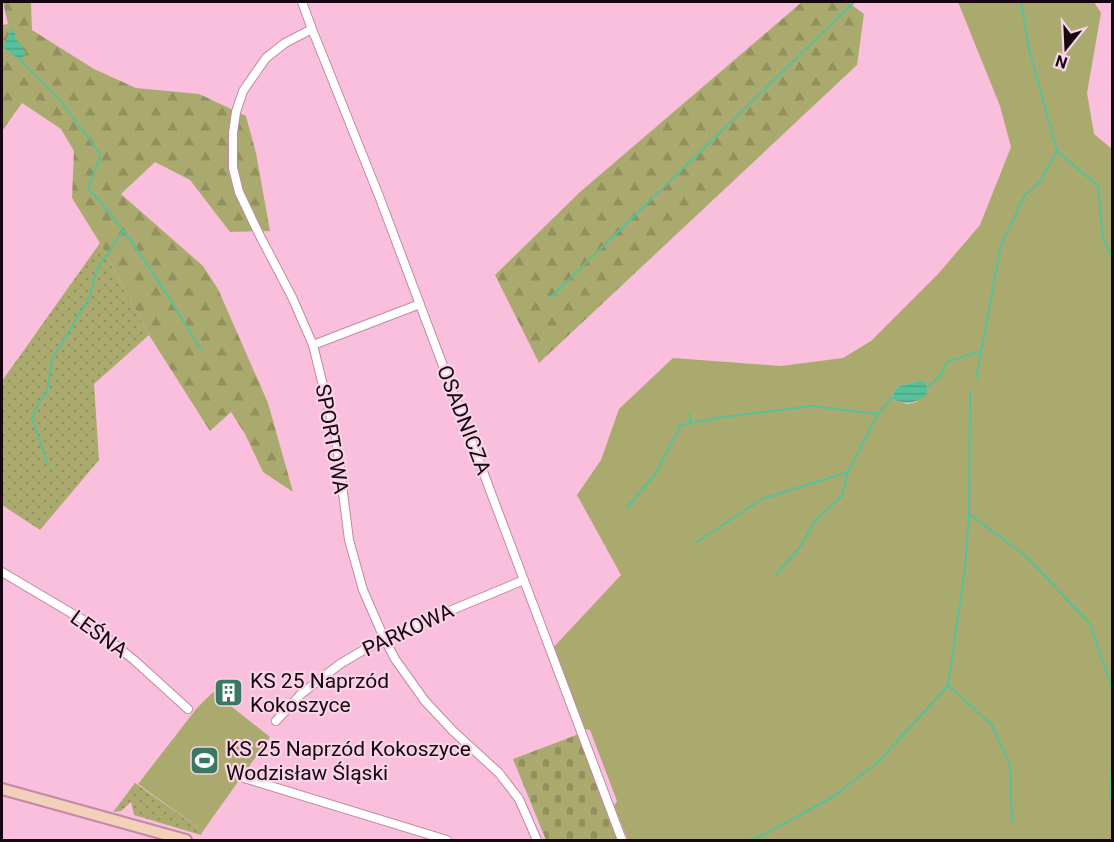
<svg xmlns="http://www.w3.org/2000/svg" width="1114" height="842" font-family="Roboto,sans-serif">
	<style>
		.grass { fill: url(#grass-dots) }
		.forest { fill: url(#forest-firs) }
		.cemetery { fill: url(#cemetery-stones) }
		.green { fill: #abaa6e; fill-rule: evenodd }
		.water { fill: url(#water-rules) }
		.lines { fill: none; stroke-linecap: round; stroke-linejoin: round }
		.stream { stroke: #57c19b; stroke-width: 2 }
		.minor-casing { stroke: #c189a5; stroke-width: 10 }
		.secondary-casing { stroke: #c189a5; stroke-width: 14 }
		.minor { stroke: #fff; stroke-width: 8 }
		.secondary { stroke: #f2d0ba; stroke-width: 10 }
		.labels { text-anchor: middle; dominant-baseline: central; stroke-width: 4.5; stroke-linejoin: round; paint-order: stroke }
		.street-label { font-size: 21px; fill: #17050f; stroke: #f8d4e6 }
		.poi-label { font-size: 21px; fill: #17050f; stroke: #f8d4e6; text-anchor: start }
	</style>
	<defs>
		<pattern id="grass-dots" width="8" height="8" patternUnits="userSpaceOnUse" patternTransform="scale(1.5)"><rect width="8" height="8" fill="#abaa6e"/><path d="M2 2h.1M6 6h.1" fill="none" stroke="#92915e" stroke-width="1.8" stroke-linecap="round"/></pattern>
		<pattern id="forest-firs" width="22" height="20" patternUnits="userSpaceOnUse" patternTransform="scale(1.5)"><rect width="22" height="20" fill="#abaa6e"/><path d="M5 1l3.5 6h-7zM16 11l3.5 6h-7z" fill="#92915e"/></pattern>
		<pattern id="cemetery-stones" width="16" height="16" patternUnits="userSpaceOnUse" patternTransform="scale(1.5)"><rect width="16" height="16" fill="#abaa6e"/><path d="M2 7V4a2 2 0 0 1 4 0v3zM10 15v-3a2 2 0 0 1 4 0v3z" fill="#92915e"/></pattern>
		<pattern id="water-rules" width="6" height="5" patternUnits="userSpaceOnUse" patternTransform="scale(1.5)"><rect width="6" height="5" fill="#57c19b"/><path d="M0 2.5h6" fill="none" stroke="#4ba484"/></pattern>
	</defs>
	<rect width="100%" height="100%" fill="#fabfdc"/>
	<path class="grass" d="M100,243L149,335L94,384L99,460L40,530L2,505V381Z
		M135,783L203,831L201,835L134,815L131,802L121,811L113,812Z"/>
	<path class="forest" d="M3,2H31L32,30L94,69L136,88L199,94L246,116L256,153L270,231L230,232L190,180L155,162L121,194L203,266L218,289L268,403L293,492L263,472L245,434L231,412L210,431L149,335L100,243L72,198L74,151L61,129L22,103L2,131V25L8,24Z
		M802,2H848L864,14L857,65L539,363L495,275L580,192Z"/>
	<path class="cemetery" d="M579,734L619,840H546L513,759Z"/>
	<path class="green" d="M958,2H1094L1101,13L1087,93L1094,134L1112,149V840H628L614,806L617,801L590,730L585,729L551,650L621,575L577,495L601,460L619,409L673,358L781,366L843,358L871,341L938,274L980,225L1011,147L1000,106ZM917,381V402L907,404L891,399L897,387Z
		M213,692L270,737L203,831L138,784L197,708Z"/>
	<path class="water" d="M11,29L15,33V38L23,47L22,50L26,52L21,61L3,47Z
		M917,381L925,382L927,388L926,395C913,405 906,404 891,399L897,387Z"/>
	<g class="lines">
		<path class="stream" d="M1021,2L1029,49L1057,151L1098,186L1103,239L1112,257
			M21,61L59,99L101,155L88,188C133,237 167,294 201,350
			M551,297L854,2
			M976,379L1001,245L1025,195L1040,182L1057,151
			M927,388L941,375L947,362L981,351
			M970,391L969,514L1026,556L1090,624L1112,688
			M689,414L691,423
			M48,465L32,418L39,402L47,392L52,359L89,298L97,269L123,231
			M627,508L656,473L681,425L723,417L813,406L878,414L891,399
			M969,514L965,569L948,685L992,725L1010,765L1012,822
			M694,544L762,499L848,472L878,414
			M776,575L800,547L815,521L842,496L848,472
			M1110,798L1112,760
			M749,840L761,836L833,797L878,762L948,686"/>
		<defs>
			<path id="minor" d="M302,2L312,29L379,196L622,840
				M312,29L285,43L266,58L243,91L236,112L233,133V168L239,192L260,236L292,297L313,345L336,438L349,540L363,590L384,638L395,659L425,701L453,731L499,773L519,799L537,840
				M313,345L420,304
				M2,572L88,623L134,660L188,709
				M276,721L301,694L340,664L384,638L524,580
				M244,778L447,840"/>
			<path id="secondary" d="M2,789L186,840"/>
		</defs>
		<use href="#minor" class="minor-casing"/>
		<use href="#secondary" class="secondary-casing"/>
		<use href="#minor" class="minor"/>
		<use href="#secondary" class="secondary"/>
	</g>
	<defs>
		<symbol id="building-square" viewBox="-11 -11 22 22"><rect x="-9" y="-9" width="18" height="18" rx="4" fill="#3c7761" stroke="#f8d4e6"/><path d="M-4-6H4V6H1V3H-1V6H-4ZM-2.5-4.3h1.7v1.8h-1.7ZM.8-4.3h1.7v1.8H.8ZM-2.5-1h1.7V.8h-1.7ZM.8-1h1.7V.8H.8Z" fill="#fff"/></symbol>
		<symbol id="stadium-square" viewBox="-11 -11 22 22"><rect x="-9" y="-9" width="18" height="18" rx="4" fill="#3c7761" stroke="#f8d4e6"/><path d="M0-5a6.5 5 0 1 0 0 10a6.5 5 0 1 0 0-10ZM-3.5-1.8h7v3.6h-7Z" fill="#fff"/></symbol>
	</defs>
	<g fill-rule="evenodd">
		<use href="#building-square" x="212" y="676" width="33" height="33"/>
		<use href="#stadium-square" x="188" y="744" width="33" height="33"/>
	</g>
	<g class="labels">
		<g class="street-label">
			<text transform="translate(464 420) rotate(69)">OSADNICZA</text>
			<text transform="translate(332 439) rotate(80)">SPORTOWA</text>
			<text transform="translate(408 630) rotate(-25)">PARKOWA</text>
			<text transform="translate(99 634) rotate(36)">LEŚNA</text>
		</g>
		<g class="poi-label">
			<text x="250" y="681">KS 25 Naprzód<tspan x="250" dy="24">Kokoszyce</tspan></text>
			<text x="226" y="749">KS 25 Naprzód Kokoszyce<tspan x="226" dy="24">Wodzisław Śląski</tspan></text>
		</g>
	</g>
	<rect width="1114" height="842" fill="none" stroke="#17050f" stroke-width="6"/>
	<g transform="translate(1066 48) rotate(198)" stroke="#f8d4e6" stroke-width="4.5" paint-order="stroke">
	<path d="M0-4.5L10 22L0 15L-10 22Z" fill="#17050f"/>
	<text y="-9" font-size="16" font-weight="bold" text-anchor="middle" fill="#17050f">N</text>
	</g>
</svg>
